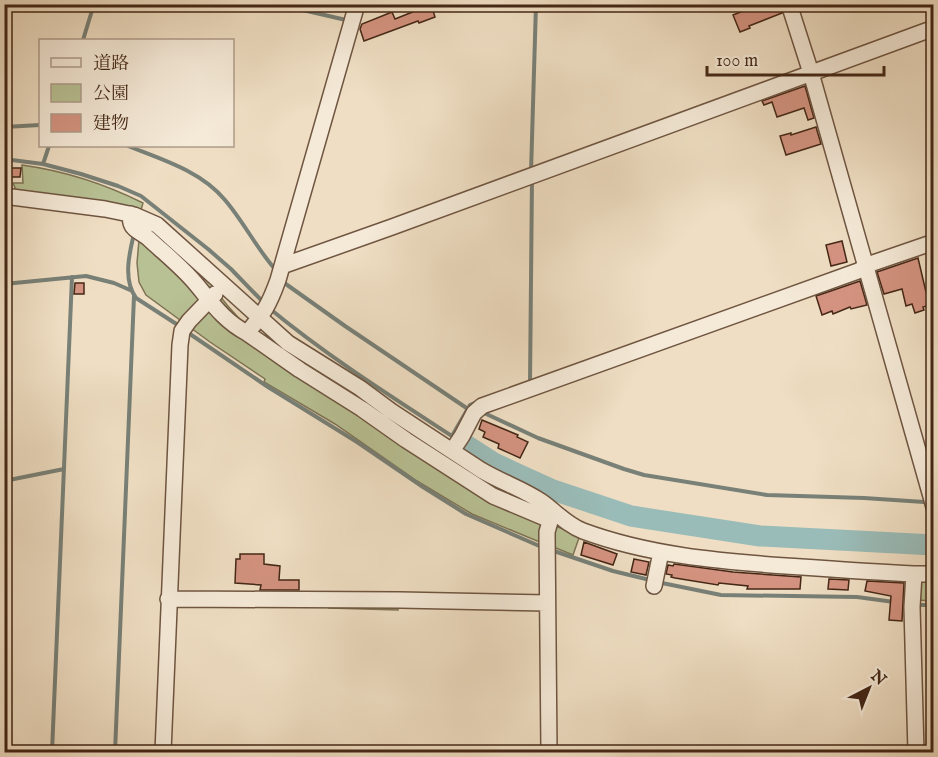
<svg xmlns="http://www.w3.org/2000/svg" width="938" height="757" font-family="'IM FELL English','Noto Serif JP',serif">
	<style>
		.green { fill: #b8c194; stroke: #7e7455; stroke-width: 1.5 }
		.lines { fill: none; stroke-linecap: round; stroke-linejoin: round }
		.stream { stroke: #788077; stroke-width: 4 }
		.river { stroke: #9abcb8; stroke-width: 21 }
		.building { fill: #d49380; stroke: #442716; stroke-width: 1.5 }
		.minor-casing { stroke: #6f5541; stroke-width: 18 }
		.minor { stroke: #f5ead8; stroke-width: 15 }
	</style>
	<rect width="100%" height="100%" fill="#efdec3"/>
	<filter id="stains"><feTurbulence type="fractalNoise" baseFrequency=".00333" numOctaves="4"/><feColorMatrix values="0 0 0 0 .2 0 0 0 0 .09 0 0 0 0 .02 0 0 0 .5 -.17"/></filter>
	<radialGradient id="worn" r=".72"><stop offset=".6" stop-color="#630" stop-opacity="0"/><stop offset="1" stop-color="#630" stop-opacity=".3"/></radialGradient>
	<path class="green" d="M22,165C65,171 105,184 143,203L141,210L93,200L16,190L13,183H23Z
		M158,234L210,283L227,305L244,324L266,340L316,368L432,444C452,462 475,477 499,489C513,497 528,501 542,510L546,523L542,543L472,514L417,481L335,424L264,382L265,379L210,342L146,295L139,282L137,263L139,240L146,245Z
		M555,526L580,535L573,555L551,546Z
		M933,580V601L917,600L920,581Z
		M329,602H398V610L329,608Z"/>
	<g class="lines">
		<path class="stream" d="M277,4L346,20
			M4,12L31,4
			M83,40L94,4
			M4,127L40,125
			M128,146C161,159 201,171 225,200C243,221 256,247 274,268
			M4,159L43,164L81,174L118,186L141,196L208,249L231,269L264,303
			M43,164L49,146
			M531,172L536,4
			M134,234C129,254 123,280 136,298L181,327
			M283,282L345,326L468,409
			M4,284L86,276L114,283L130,290
			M269,308C327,356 392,397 455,438
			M187,332L268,387L357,442L423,487L466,514L544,548
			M530,383L532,179
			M482,412L538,438L624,469L644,475L767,495L864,498L924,502
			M452,436L470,405L477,402
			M4,481L64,469
			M551,550L613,571L650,580
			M657,582L721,595L857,597L909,604
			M916,605H934
			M52,752L72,277
			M115,752L134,296"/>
		<path class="river" d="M463,443L494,463L522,476L553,490L631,516L760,536L934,545"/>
	</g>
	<path class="building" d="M412,4H431L435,17L419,23L418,21L364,41L360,29L362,24L392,12L395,19L415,11Z
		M761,4H780L782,13L749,26L750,28L740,32L733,15Z
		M805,86L814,118L808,120L804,108L777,117L772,102L764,105L762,101Z
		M816,127L821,144L786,155L780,136L791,133V135Z
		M7,168H21L20,177H7Z
		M842,241L847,262L831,266L826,245Z
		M918,258L926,292H928L931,305L923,307L924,310L915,313L912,304L906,306L902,289L884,294L877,272Z
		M860,281L867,305L851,309L850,307L833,314L832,311L822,315L816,296Z
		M75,283H84V294H74Z
		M482,420L518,435L517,437L528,442L520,458L498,448L499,444L483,437L485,432L479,429Z
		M584,542L617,554L613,565L581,555Z
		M240,554H264V564L280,566L279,580H299V590H260L261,585L235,583L236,559H240Z
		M634,559L649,562L646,575L631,572Z
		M674,564L733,572L801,577L800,589H747L748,586L719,583L718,585L675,578L671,577L672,575L666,574L668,565L673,566Z
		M829,579L849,580L848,590L828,589Z
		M867,581L904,583L902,621L889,620L891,596L865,591Z"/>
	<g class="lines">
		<defs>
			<path id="minor" d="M789,4L811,73L934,507
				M4,196L105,209L134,215L157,225L288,343L360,388L391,411L481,470C501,482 523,489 542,502C556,512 567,525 583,531C648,555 717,561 786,566C829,569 871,572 914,574H934
				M131,214C128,229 138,230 148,238C164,253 182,267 196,284C212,303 224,321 247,333C264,313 269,305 278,280L357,4
				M282,266L392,227L934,28
				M247,333L300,370L362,409L406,440L493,496L550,520
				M452,451L462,436L474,413L482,406L858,271L873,263L934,242
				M914,574L912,607L916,752
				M654,586L661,552
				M168,599L400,600L547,603
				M163,752L180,345L182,331L189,321L215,294
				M549,752L547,532L553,511"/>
		</defs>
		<use href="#minor" class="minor-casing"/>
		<use href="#minor" class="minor"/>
	</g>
	<rect width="938" height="757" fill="none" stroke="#efdec3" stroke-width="24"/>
	<rect x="6" y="6" width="926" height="745" fill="none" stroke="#442716" stroke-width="3"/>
	<rect x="12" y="12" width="914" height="733" fill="none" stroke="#442716" stroke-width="1.5"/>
	<rect x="39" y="39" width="195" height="108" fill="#f5ead8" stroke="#ae9c8a" stroke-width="1.5"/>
	<rect x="51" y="58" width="30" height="9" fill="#f5ead8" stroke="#ae9c8a" stroke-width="1.5"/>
	<text x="93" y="69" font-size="18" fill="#442716">道路</text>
	<rect x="51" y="84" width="30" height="18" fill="#b8c194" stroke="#ae9c8a" stroke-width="1.5"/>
	<text x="93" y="99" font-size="18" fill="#442716">公園</text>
	<rect x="51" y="114" width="30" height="18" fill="#d49380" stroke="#ae9c8a" stroke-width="1.5"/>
	<text x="93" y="129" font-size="18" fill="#442716">建物</text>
	<g transform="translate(869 688) rotate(42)" stroke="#f5ead8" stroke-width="4.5" paint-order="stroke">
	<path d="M0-4.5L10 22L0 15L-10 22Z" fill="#442716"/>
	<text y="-9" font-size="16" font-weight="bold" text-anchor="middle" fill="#442716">N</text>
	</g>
	<path d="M707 66v9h177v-9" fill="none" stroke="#442716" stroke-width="3"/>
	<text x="716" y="66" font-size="18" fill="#442716" stroke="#f5ead8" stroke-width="4.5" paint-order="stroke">100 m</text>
	<rect width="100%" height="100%" filter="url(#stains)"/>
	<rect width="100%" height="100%" fill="url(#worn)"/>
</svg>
